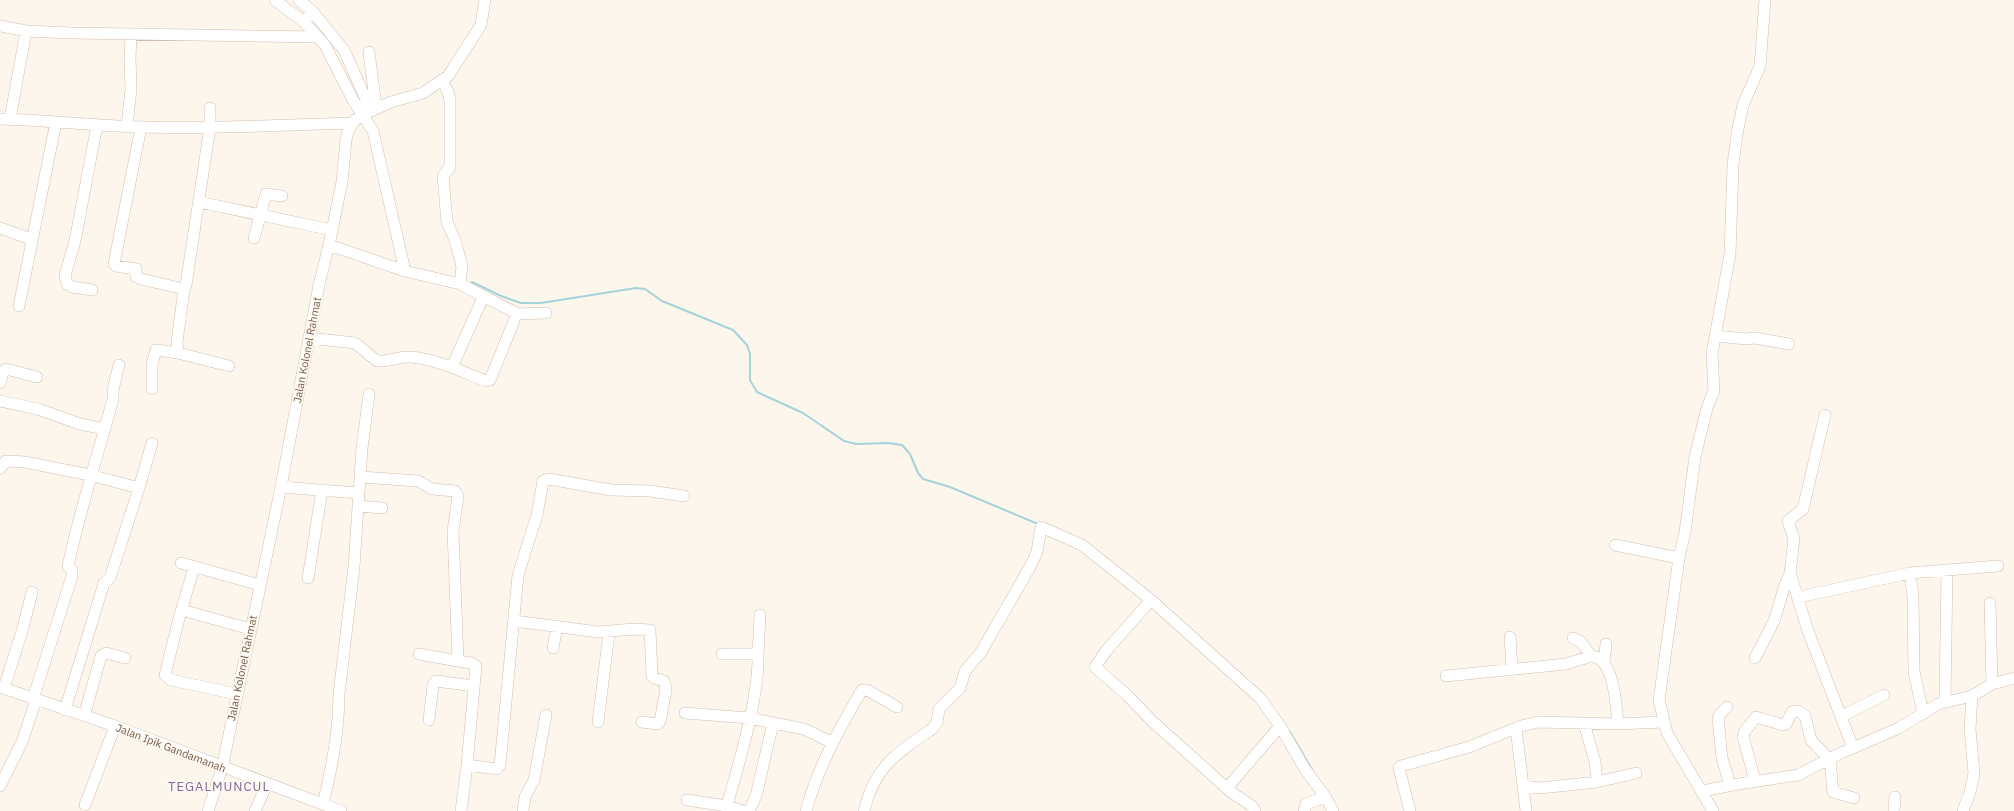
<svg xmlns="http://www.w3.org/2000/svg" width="2014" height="811" font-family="'IBM Plex Sans',sans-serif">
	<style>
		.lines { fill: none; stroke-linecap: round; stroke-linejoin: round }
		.stream { stroke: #a5d3da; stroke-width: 2 }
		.minor-casing { stroke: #d1beb0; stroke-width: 12 }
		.minor { stroke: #fff; stroke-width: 11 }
		.labels { text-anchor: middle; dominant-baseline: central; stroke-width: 3; stroke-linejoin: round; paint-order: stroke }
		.street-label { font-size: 11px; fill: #7a5c4d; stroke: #fffaf3 }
		.quarter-label { font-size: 13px; letter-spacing: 1px; fill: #846695; stroke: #fffaf3 }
	</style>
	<rect width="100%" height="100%" fill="#fdf6ec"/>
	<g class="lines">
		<path class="stream" d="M472,282L501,296L521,303H541L636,288L645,289L662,301L733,330L747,345L750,354V380L757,392L803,413L844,441L856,444L889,443L902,445L910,454L918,473L923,479L950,487L1038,524
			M1290,732L1314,773"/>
		<defs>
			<path id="minor" d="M275,0L304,22L325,45L353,100L373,131L405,271
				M299,0L313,12L308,17
				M313,12L344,50L371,111
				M0,26L26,31L72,33L318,37
				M369,52L376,108
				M442,80L448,92L450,100V167L443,176L447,222L455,240L462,266L460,284
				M0,119C48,120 95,126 143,127C213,129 282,125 352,123
				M10,119L26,31
				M127,126L131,89L130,58L131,34
				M141,127L114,264L116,266L136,269V277L141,279L184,289L186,285L210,127V108
				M199,202L332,230
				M0,228L31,239
				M254,238L266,194L282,196
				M329,245L405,271L460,284L518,314L546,313
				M184,289L177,342L178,353L229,366
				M92,290L72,287L67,284L65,275L75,241L97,125
				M19,306L56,122
				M1716,336L1746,339L1755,338L1789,344
				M309,338L355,343L377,361C388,362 399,356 411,357C437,359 462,372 486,381L490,380L514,321
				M452,367L481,302
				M0,383L3,372L6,369L37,377
				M152,389V364L156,350L178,353
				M0,401L38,409L80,424L105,429
				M1825,415L1803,509L1788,521L1794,539L1790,573L1808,631L1853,748
				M0,469L6,461L25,462L90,475L139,488L110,578L104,583L65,710
				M361,477L418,481L432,489L455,491L458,496L453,531L458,661L471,663L476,666L467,765L461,811
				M281,487L358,493
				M139,488L152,443
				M358,506L382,508
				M1615,545L1679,558
				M181,563L260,585
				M194,567L178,622L165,675L171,680L237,694
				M1910,573L1913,596L1914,671L1923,714
				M308,578L322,490
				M1799,597L1910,573L1998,566
				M1151,600L1106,651L1095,667L1127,695L1152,721L1231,792L1252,806L1255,811
				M1990,603L1992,684
				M182,610L250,629
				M514,621L599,632L634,629L650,630L652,676L654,678L664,681L666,690L660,721L657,724L642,722
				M1510,637L1512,669
				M1573,638L1581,642L1591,656
				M553,648L557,626
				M419,654L458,661
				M722,654H758C759,699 739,762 727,806L743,811
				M758,654L760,615
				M1755,658L1774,621L1785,585L1790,573
				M1604,662L1606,644
				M1446,676L1566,664L1592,656C1615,659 1616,707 1618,724
				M0,687L115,726L341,811
				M4,688L23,628L32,592
				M33,699L72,576V570L68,566C80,510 98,454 113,399V390L119,365
				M1945,701L1947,570
				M1727,707L1720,714L1718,718L1722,758L1730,785
				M685,713L749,718L804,729L831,742
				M84,716L101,656L106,653L125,658
				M1842,716L1884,695
				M429,720L433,685L436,681L474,686
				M598,722L609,633
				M1516,728L1526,811
				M467,765L497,769L500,765L518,575L537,515L543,481L549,479L611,490L650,491L684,496
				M1755,781L1743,736L1745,731L1756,717L1783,725L1786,724L1792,712L1799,711L1805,716L1811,740L1830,760L1833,792L1854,798
				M1597,782L1636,773
				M0,786L22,742L36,700
				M1523,786L1540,788L1597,782L1595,762L1584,723
				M1227,788L1280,726
				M1703,791L1732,785L1798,775L1841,753L1899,728L1938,704L1972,696L1992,684L2014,678
				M687,800L727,806
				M323,804C332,768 339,730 339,694L354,567L362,448L369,394
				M85,805L115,726
				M208,811L222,768L281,487L319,285L329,245L342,182L346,140L348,131L355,120L371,111L391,102L423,93L448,76L481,25L485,0
				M255,811L267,784
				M523,811L525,797L534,780L546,715
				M749,811L756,796L773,723
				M806,811C818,767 839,729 862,690H867L897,707
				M864,811C874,767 897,753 932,729L937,723L939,709L960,688L965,671L981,652L1030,567L1037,552L1041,527L1082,545L1151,600L1260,698L1280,726L1305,769L1326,798L1333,811
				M1304,811L1306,804L1324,797
				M1410,811L1399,768L1401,766L1469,747L1521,726L1538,722L1618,724L1663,722
				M1713,811L1667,733L1659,700L1679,558L1685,532L1695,457L1707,408L1714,391L1712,354L1730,254L1733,164L1737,134L1743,105L1760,66L1765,0
				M1894,811L1895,797
				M1963,811L1970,792L1974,774L1970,729L1972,696"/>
		</defs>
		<use href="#minor" class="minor-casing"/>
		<use href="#minor" class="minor"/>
	</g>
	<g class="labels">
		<g class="street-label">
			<text transform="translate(307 350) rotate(-79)">Jalan Kolonel Rahmat</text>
			<text transform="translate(242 668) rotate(-78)">Jalan Kolonel Rahmat</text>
			<text transform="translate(171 748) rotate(21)">Jalan Ipik Gandamanah</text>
		</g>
		<g class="quarter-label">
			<text x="219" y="786">TEGALMUNCUL</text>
		</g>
	</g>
</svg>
